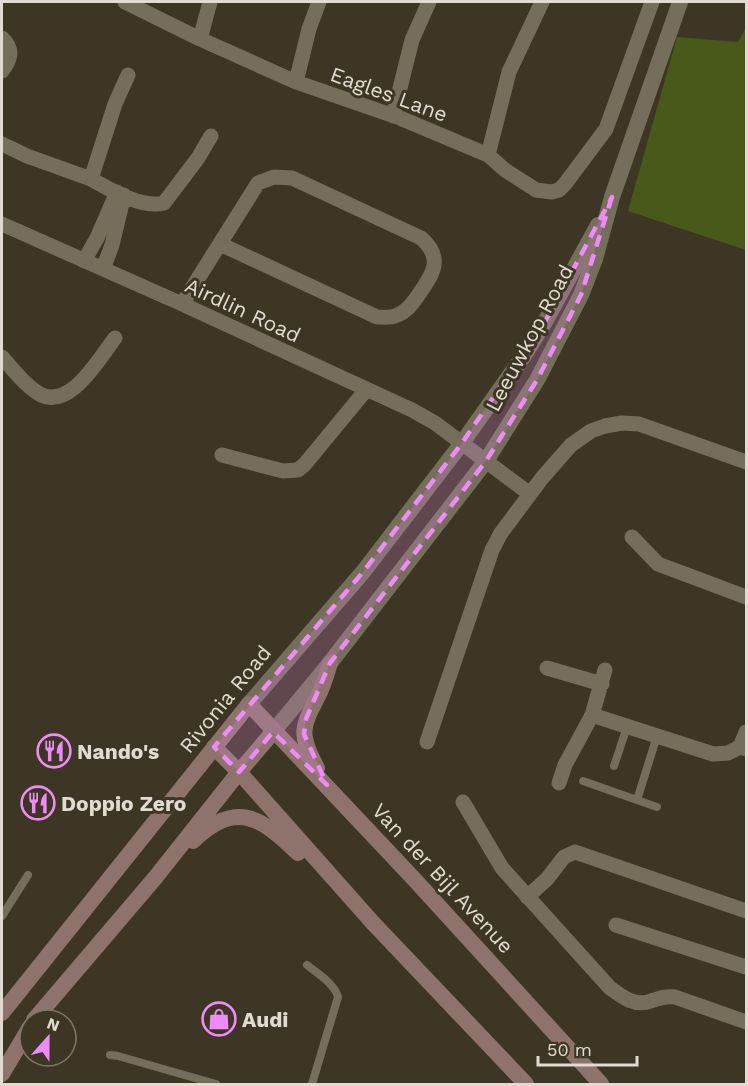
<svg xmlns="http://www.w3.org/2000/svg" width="748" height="1086" font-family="'Work Sans',sans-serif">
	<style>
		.green { fill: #485919 }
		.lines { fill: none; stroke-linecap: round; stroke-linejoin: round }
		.service { stroke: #756e5a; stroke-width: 8 }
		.minor { stroke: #756e5a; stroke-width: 15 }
		.tertiary { stroke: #756e5a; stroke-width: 16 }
		.secondary { stroke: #8e736c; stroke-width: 16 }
		.marked { fill: #ef8bf7; fill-opacity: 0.2; stroke: #ef8bf7; stroke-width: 4.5; stroke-dasharray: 12 8; stroke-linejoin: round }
		.labels { text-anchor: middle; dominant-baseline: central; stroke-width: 6; stroke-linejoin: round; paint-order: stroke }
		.street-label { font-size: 21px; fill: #e1dcd2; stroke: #3d3624 }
		.poi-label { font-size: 21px; font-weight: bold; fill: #e1dcd2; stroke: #3d3624; text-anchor: start }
	</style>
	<rect width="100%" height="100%" fill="#3d3624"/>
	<path class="green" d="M746,28V250L628,211L677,37L738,42Z"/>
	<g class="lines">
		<path class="service" d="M614,766L627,727
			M583,781L637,800L657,736
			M637,800L657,807
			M2,916L28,875
			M307,965C318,974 334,983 338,997L312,1084
			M110,1055L118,1056L216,1084"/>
		<path class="minor" d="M125,2L200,39L296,82L400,118L488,155L505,170L536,190L552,192L559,190L565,184L606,129L652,2
			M2,38C14,49 11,59 2,71
			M200,39L210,2
			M296,82L309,29L319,2
			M393,116L412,40L429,2
			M2,144L27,156L91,179L115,104L128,75
			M488,155L509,72L542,2
			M91,179C109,189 142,209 164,203L198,158L211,136
			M2,224L182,304L412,410L435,423L530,494
			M84,261L97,238L117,192
			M103,269L112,245L124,195
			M182,304L258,183L274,177L292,178L421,238C444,258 433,274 419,294C412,304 407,312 395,316C389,318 383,317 377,317L220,244
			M2,357C12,368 22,382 35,391C67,416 98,360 115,338
			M222,455L283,471L298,470L305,464L366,390
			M632,537L658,564L746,597
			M547,668L602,684
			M592,715L713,754L728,753L740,747L746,749
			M427,742L492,550L501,533L542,478L571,445L591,431L605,426L622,423L639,424L746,462
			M740,747L746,732
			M559,783L565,765L592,715L605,670
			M463,802L502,868L610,988C622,997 635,1007 651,1001C660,998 665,996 675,997L746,1022
			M527,897L547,879L564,857L575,852L746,911
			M616,925L746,967"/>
		<path class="tertiary" d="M249,704L363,572L462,443L525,354L546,320L598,225
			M273,732L330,663L486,461L537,380L581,295L595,259L612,197L680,2"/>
		<path class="secondary" d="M214,747L239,772L373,923L526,1084
			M317,768C298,733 302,727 319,694C324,684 327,673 330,663
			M193,841C236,799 262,818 298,853
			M2,1013L249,704L414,879L601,1084
			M34,1020L155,878L239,772L273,732
			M2,1074L30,1027"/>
	</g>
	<path class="marked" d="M612,197L581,295L537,380L486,461L330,663L306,719L304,734L327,785L273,732L239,772L214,747L363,572L462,443L546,320Z"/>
	<defs>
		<symbol id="restaurant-ring" viewBox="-11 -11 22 22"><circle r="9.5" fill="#3d3624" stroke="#ef8bf7" stroke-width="1.5"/><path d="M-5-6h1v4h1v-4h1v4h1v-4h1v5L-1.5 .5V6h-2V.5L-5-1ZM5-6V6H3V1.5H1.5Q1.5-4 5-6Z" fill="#ef8bf7"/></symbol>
		<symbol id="shop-ring" viewBox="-11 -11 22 22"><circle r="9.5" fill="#3d3624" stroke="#ef8bf7" stroke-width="1.5"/><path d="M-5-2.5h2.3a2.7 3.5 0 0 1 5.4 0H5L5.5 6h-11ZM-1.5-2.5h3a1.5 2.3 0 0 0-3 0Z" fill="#ef8bf7"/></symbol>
	</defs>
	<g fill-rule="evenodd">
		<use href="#restaurant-ring" x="35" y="732" width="38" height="38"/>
		<use href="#restaurant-ring" x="19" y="784" width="38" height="38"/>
		<use href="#shop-ring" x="200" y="1000" width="38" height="38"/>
	</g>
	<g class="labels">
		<g class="street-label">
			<text transform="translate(389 94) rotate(20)">Eagles Lane</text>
			<text transform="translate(243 310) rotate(25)">Airdlin Road</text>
			<text transform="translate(529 338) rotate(-62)">Leeuwkop Road</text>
			<text transform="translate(225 699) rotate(-51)">Rivonia Road</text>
			<text transform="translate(443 878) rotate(47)">Van der Bijl Avenue</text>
		</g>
		<g class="poi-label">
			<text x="77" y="751">Nando's</text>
			<text x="61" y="803">Doppio Zero</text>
			<text x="242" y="1019">Audi</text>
		</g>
	</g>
	<rect width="748" height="1086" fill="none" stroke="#e1dcd2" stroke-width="6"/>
	<g transform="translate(48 1038) rotate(21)"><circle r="28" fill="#3d3624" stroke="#7f786a" stroke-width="1.5"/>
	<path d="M0-4.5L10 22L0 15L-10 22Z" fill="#ef8bf7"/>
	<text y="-9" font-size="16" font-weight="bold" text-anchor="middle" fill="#e1dcd2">N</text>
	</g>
	<path d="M538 1056v9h99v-9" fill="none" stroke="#e1dcd2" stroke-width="3"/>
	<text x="547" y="1056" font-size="18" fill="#e1dcd2" stroke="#3d3624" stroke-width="4.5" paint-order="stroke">50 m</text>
</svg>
